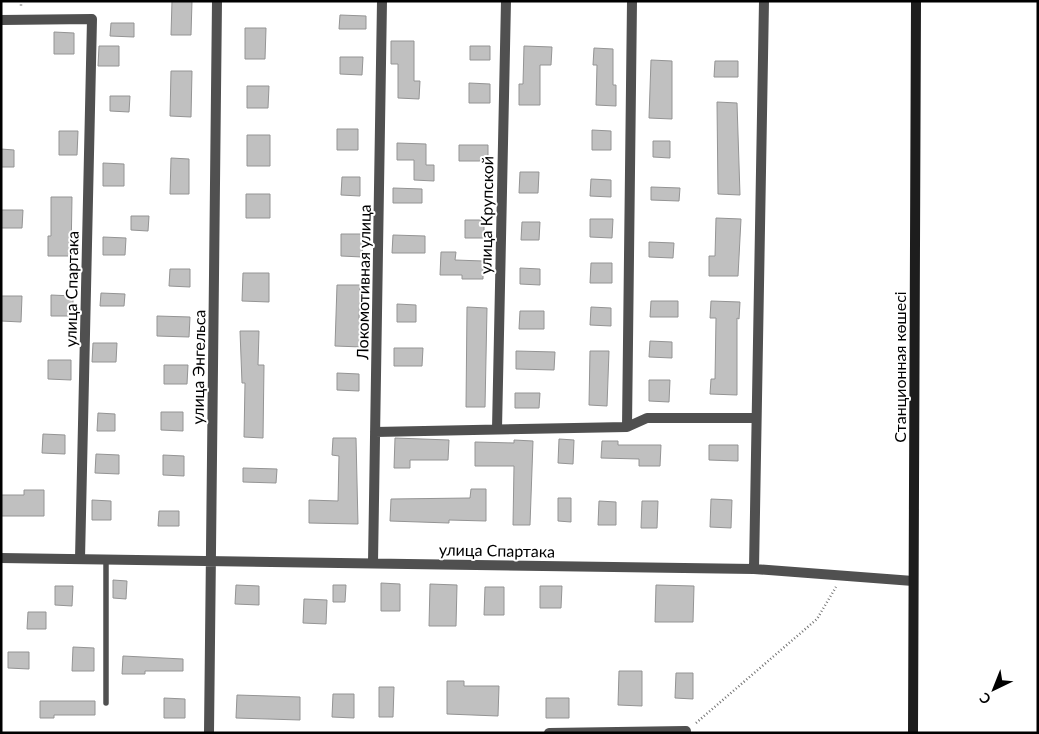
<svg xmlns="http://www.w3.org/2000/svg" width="1039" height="734" font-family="Lato,sans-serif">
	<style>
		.building { fill: #c0c0c0; stroke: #949494 }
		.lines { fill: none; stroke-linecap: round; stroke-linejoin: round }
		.path { stroke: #727272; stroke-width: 2.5; stroke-dasharray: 1 2.5; stroke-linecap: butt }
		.lane { stroke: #505050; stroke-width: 5.5 }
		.street { stroke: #505050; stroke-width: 10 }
		.secondary { stroke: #1d1d1d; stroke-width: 10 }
		.labels { text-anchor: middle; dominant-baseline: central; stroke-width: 4; stroke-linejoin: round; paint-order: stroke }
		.street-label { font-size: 16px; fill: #000; stroke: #fff }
	</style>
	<rect width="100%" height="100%" fill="#fff"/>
	<path class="building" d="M172,1H192L191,35H171Z
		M340,15L366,16V29H339Z
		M111,23H134V37L110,36Z
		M245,28H266L265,59H245Z
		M54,32L74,33V54H54Z
		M391,41H414V81H420L419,99L398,98V64H391Z
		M99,46H119V66H98Z
		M470,46H490V60H470Z
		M524,46L552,47L551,65H540V105H519V84H523Z
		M594,48L613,49V85H616V106L596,105L597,65H593Z
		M340,57H363L362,75L340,74Z
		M651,60L672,61V119L649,118Z
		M715,61H738V77H714Z
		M171,71H192L191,117L170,116Z
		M469,83L490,84V103H469Z
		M247,86H269L268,108H247Z
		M110,96H130L129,112L110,111Z
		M717,102L737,103L740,195L718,194Z
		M337,129H358V150H337Z
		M592,130L611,131V150H592Z
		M59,131H78L77,155H59Z
		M247,135H270V166H247Z
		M653,141H670V158L653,157Z
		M397,143L426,144V165H434V181L414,180V160H397Z
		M459,145H488V161H459Z
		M1,149L14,150V167H1Z
		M171,158L189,159V194H170Z
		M103,163L124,164V186H103Z
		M520,172H539L538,193H519Z
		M342,177H360V196L341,195Z
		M591,179L611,180V197L590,196Z
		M651,187L680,188L679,201L651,200Z
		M393,188L422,189V203H393Z
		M246,194H270V218H246Z
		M51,197H72L71,256H48V236H51Z
		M1,210H23L22,228H1Z
		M131,216H149L148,231L131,230Z
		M716,218L741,219L738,276H709V256H715Z
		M590,219H613L612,238L590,237Z
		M465,220H484V238H465Z
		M522,222H540L539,240H521Z
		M341,234H363L362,257L341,256Z
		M393,235L425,236V253H392Z
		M103,237L126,238L125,255H103Z
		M649,242L674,243L673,258L649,257Z
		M441,252H456L455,260L483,261V279H462V275H440Z
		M591,263H612V283H590Z
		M520,268L540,269V285L520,284Z
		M170,269H190V287L169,286Z
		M243,273H269V302L242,301Z
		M337,285H360L359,320H363L362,347L335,346Z
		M101,293L125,294L124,306H100Z
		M51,295L73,296V316H51Z
		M1,296H22L21,322L1,321Z
		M651,301H678V317H650Z
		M711,301L740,302L739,319L737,318V395L710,394L711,379H715L716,318H710Z
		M397,304L416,305V322H397Z
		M467,307L487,308L485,407H466Z
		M591,307L611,308V326L590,325Z
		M520,311H544V329H519Z
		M157,316L190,317L189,337L157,336Z
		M240,331H259L258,365H264L263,438L244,437L245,383H242Z
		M650,341L672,342V358L649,357Z
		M93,343H117L116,362H92Z
		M394,348H423L422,366H394Z
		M516,351L555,352L554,370L516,369Z
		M590,351H609L607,406L589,405Z
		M48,360H71V380L48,379Z
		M164,365H188L187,384H164Z
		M337,373L359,374V391L337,390Z
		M649,380H670L669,402L649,401Z
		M515,393H540L539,408H515Z
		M161,412H183V431L161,430Z
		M98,413L115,414V431H97Z
		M43,434L65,435V454L42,453Z
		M333,438H356L358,524L309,523V500L338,501L339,456L332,455Z
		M395,438L449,440L448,460H410V468H394Z
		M559,439L574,440L573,464L558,463Z
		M514,440L533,441L530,525H513L514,466H475V442L514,443Z
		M602,441H618V445H661L660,466H639V459L601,458Z
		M709,445H738V461L709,460Z
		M96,454L119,455V474L95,473Z
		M163,455L184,456V476L163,475Z
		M243,468L277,469L276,483L243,482Z
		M471,489H486V521L449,520V523L390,521L391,499L470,498Z
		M24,490H44V516H1V495H24Z
		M558,498H571V522L558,521Z
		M711,499L732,500L731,528L710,527Z
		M92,500L111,501V520H92Z
		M599,501L616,502V525H598Z
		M642,501H658L657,528H641Z
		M159,511H179V526H158Z
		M113,580L127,581L126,599L113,598Z
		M381,583L400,584V611H381Z
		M430,584L457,585L456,626H429Z
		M236,585L259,586V605L235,604Z
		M333,585H346L345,602H333Z
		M656,585L694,586L693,622H655Z
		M55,586H73L72,606L55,605Z
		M540,586H562L561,608H540Z
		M485,587H504V615H484Z
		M304,599L327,600L326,624L303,623Z
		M28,612H46V629H27Z
		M73,647L94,648V671H72Z
		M8,652H29V669L8,668Z
		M123,656L183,659V671H145V674H122Z
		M619,671H642V706L618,705Z
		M676,673H693V699L675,698Z
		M447,681H464V686H499L498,716L447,714Z
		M379,687H394L393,717H379Z
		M333,694H354V718L332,717Z
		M237,695L300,697V720L236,718Z
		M164,698L185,699V718H164Z
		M546,698H569V718H546Z
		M40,701H95V715H54V718H40Z"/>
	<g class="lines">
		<path class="path" d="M21,1V8
			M696,723L817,619L836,587"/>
		<path class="lane" d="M106,703V559"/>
		<path class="street" d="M1,20L92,19L80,559
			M627,427L632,1
			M497,429L506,1
			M375,432L627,427L647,418H756
			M1,558L754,569L913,581
			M373,563L382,1
			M754,569L764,1
			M209,733L217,1
			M549,733L686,731"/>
		<path class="secondary" d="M913,733L916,1"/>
	</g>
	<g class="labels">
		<g class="street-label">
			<text transform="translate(486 215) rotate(-89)">улица Крупской</text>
			<text transform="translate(363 282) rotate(-89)">Локомотивная улица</text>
			<text transform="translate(71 289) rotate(-89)">улица Спартака</text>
			<text transform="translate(198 367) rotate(-89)">улица Энгельса</text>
			<text transform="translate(899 367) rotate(-90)">Станционная көшесі</text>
			<text transform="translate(497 550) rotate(1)">улица Спартака</text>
		</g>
	</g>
	<rect width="1039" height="734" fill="none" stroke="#000000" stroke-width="5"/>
	<g transform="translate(994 689) rotate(223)" stroke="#ffffff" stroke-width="4" paint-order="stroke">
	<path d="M0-4L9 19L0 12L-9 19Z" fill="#000000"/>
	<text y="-8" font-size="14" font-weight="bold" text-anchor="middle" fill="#000000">С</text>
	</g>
</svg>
